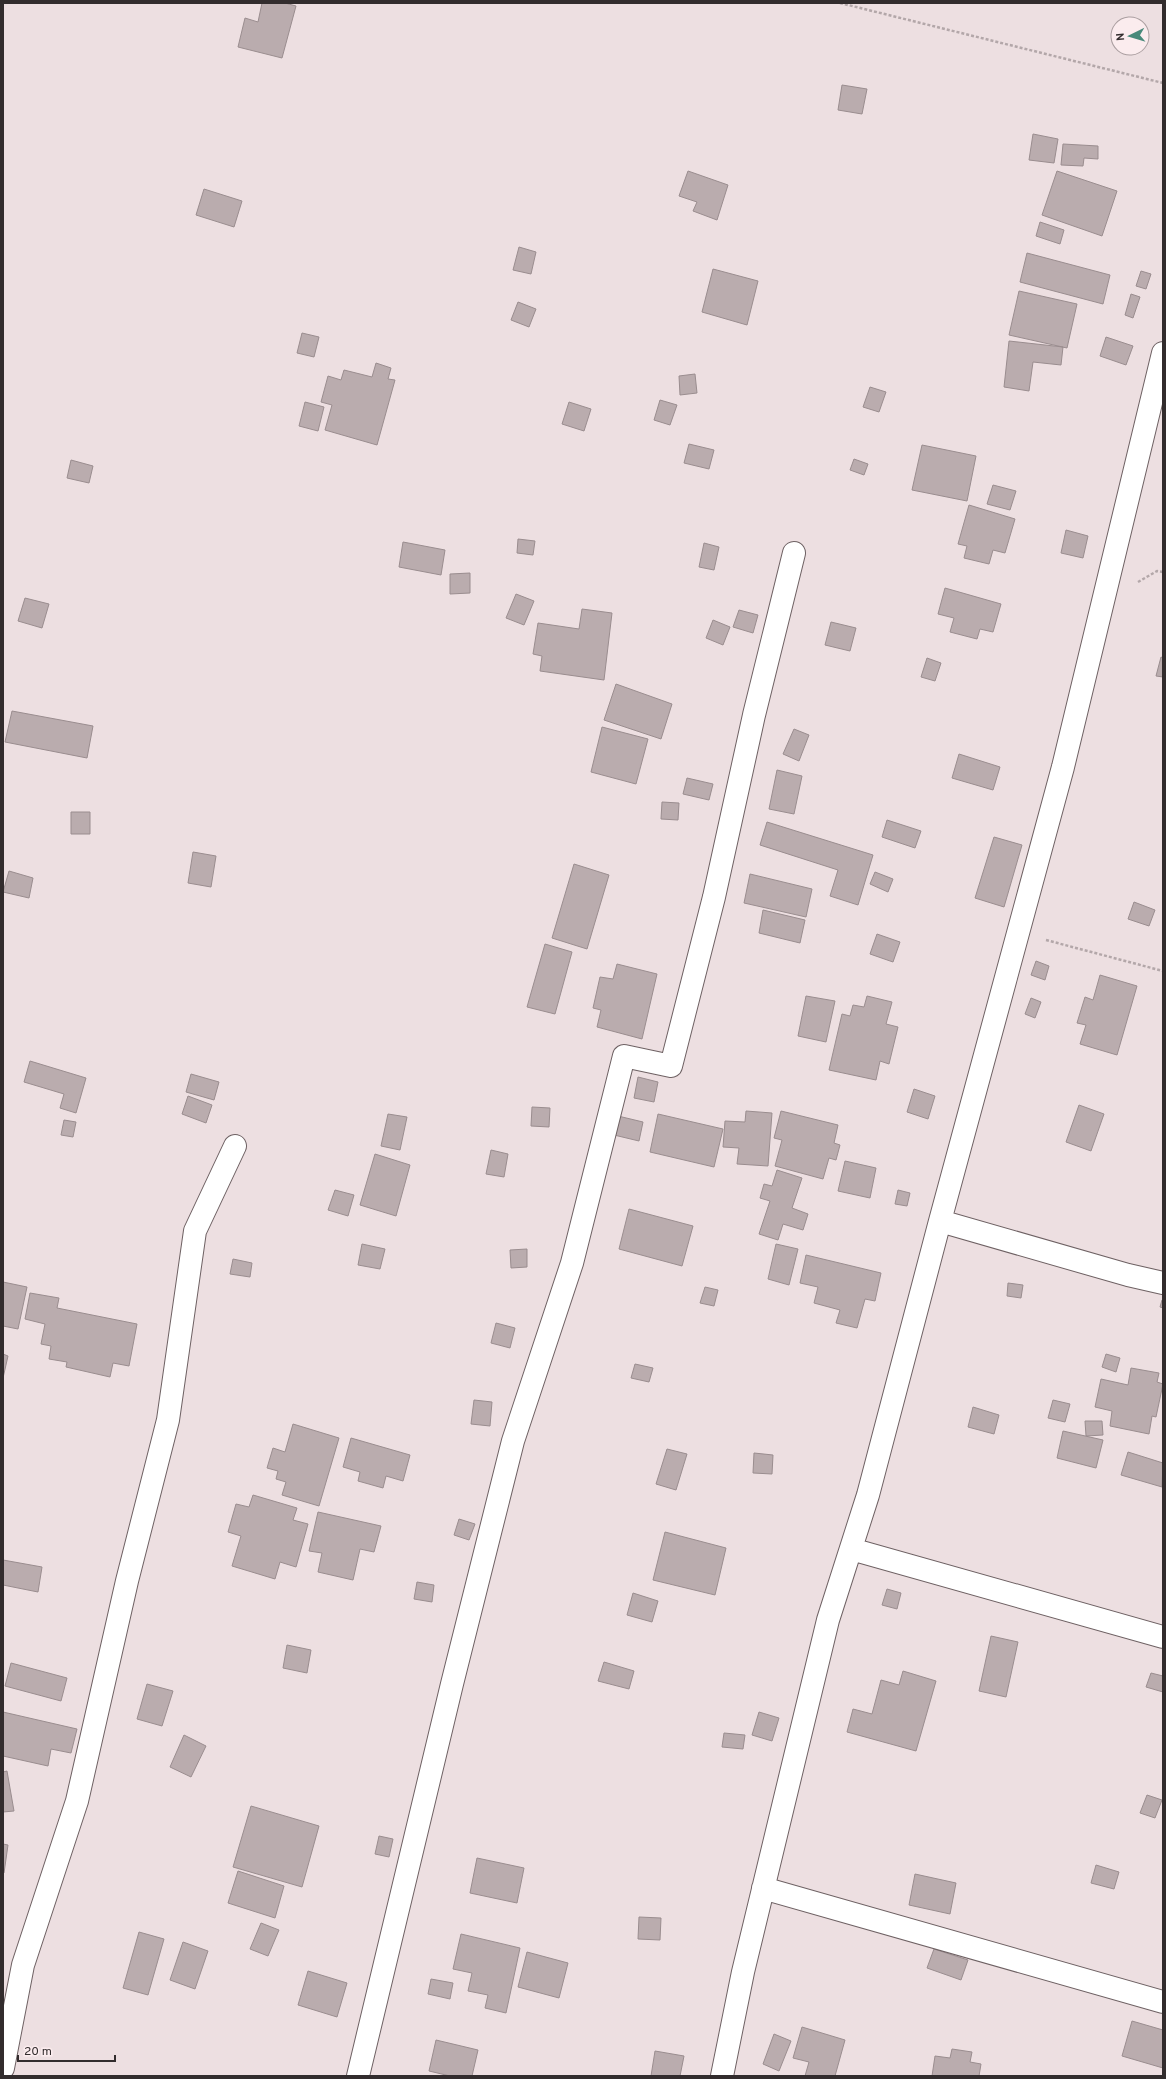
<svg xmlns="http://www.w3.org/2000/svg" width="1166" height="2079" font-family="Overpass,sans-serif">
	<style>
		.building { fill: #baacae; stroke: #9a8d8f }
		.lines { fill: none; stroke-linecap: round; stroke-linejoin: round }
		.minor-casing { stroke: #6e6163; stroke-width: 24 }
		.path { stroke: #b3a7a9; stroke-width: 2.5; stroke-dasharray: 3 2; stroke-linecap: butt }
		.minor { stroke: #fff; stroke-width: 22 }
	</style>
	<rect width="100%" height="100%" fill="#eddfe1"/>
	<path class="building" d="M262,3H285L296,6L282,58L238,47L245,18L258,22Z
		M842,85L867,89L862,114L838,110Z
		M1033,134L1058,139L1054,163L1029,160Z
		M1063,144L1098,146V159L1084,158L1083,166L1061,165Z
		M688,171L728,185L717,220L693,211L697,202L679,196Z
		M1057,171L1117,191L1102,236L1042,215Z
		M204,189L242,201L234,227L196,215Z
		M1040,222L1064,230L1060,244L1036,236Z
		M519,247L536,252L531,274L513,270Z
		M1027,253L1110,275L1103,304L1020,282Z
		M713,269L758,281L747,325L702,312Z
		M1141,271L1151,274L1146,289L1136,286Z
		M1019,291L1077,304L1067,348L1009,335Z
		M1131,294L1140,297L1133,318L1125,315Z
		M518,302L536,309L529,327L511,320Z
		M302,333L319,337L314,357L297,353Z
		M1106,337L1133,346L1126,365L1100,356Z
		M1009,341L1063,347L1061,365L1033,362L1029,391L1004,387Z
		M376,363L391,368L388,379L395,380L377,445L325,430L332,405L321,402L328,376L341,380L344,370L372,377Z
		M695,374L697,393L680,395L679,376Z
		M870,387L886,392L879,412L863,407Z
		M660,400L677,405L670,425L654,420Z
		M305,402L324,407L318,431L299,426Z
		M569,402L591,409L584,431L562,424Z
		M689,444L714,450L709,469L684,463Z
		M922,445L976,456L967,501L912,490Z
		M854,459L868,464L864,475L850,470Z
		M71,460L93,466L89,483L67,478Z
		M993,485L1016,491L1010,510L987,504Z
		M969,505L1015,519L1005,553L993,550L989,564L964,558L967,546L958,544Z
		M1066,530L1088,536L1083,558L1061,553Z
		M518,539L535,541L533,555L517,553Z
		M403,542L445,550L441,575L399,567Z
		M704,543L719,547L714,570L699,567Z
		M470,573V593L450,594V574Z
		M945,588L1001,604L993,632L980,629L977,639L950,632L954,618L938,614Z
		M516,594L534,601L524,625L506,618Z
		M25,598L49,604L42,628L18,621Z
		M582,609L612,613L604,680L540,671L542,656L533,654L538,623L579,629Z
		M739,610L758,615L753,633L733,627Z
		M713,620L730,627L723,645L706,638Z
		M831,622L856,628L850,651L825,645Z
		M1161,657L1163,658V677L1156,676Z
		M927,658L941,663L935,681L921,677Z
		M616,684L672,704L661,739L604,720Z
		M12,711L93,726L87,758L5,742Z
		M602,727L648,739L636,784L591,772Z
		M794,729L809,735L799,761L783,754Z
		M959,754L1000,767L993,790L952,778Z
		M777,770L802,776L794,814L769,809Z
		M687,778L713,784L709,800L683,794Z
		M662,802L679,803L678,820L661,819Z
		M71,812H90V834H71Z
		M887,820L921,831L915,848L882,837Z
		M767,822L873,855L858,905L830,896L838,870L760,845Z
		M994,837L1022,845L1004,907L975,898Z
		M193,852L216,856L211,887L188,883Z
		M574,864L609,875L587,949L552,938Z
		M9,871L33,878L29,898L3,892Z
		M875,872L893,879L888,892L870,884Z
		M750,874L812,889L806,917L744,903Z
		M1134,902L1155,910L1149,926L1128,919Z
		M763,910L805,920L800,943L759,933Z
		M877,934L900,942L893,962L870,954Z
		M545,944L572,952L555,1014L527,1007Z
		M1036,961L1049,966L1045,980L1031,975Z
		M617,964L657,974L642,1039L597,1027L601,1010L593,1008L600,977L613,979Z
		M1100,975L1137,986L1117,1055L1080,1044L1086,1025L1077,1023L1085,997L1093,1000Z
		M806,996L835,1001L826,1042L798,1036Z
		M867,996L892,1002L886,1024L898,1027L889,1064L880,1061L876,1080L829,1070L842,1014L850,1016L853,1005L864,1007Z
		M1031,998L1041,1002L1035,1018L1025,1014Z
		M30,1061L86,1078L76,1113L60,1108L64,1094L24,1082Z
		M191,1074L219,1082L214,1100L186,1092Z
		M638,1077L658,1082L654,1102L634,1098Z
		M914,1089L935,1096L928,1119L907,1112Z
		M188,1096L212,1105L206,1123L182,1114Z
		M1079,1105L1104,1114L1091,1151L1066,1142Z
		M532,1107L550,1108L549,1127L531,1126Z
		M746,1111L772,1113L768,1166L737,1164L739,1148L723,1147L725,1121L745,1122Z
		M781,1111L838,1125L834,1143L840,1145L836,1160L829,1158L823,1179L775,1166L782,1140L774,1138Z
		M388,1114L407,1117L400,1150L381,1146Z
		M658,1114L723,1129L714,1167L650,1152Z
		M618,1116L643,1122L639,1141L614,1135Z
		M64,1120L76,1122L73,1137L61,1135Z
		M491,1150L508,1154L504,1177L486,1174Z
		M375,1154L410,1165L396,1216L360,1205Z
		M845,1161L876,1168L870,1198L838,1191Z
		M777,1170L802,1178L792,1208L808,1214L803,1230L783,1224L778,1240L759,1234L770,1201L760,1198L764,1184L772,1186Z
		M335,1190L354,1195L348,1216L328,1210Z
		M898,1190L910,1193L907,1206L895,1204Z
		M629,1209L693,1226L682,1266L619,1249Z
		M362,1244L385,1249L380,1269L358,1265Z
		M776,1244L798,1249L789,1285L768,1279Z
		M527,1249V1267L511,1268L510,1250Z
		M806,1255L881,1273L875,1301L865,1299L857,1328L836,1323L840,1310L814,1303L818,1287L800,1283Z
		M233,1259L252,1263L250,1277L230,1274Z
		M3,1282L27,1287L18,1329L3,1326Z
		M1008,1283L1023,1285L1021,1298L1007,1296Z
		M705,1287L718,1290L714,1306L700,1303Z
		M30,1293L59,1298L57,1308L137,1324L129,1366L113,1363L110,1377L66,1367L67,1362L49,1359L51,1346L41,1344L45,1324L25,1319Z
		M1162,1300L1163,1301V1308L1160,1307Z
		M496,1323L515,1328L510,1348L491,1343Z
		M3,1354L8,1356L3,1378Z
		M1106,1354L1120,1358L1116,1372L1102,1367Z
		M635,1364L653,1368L649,1382L631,1378Z
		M1131,1368L1159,1373L1157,1382L1163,1384L1156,1417L1152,1416L1149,1434L1110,1426L1112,1411L1095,1407L1101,1379L1128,1385Z
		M474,1400L492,1402L490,1426L471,1424Z
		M1053,1400L1070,1404L1065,1422L1048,1418Z
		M973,1407L999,1415L994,1434L968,1427Z
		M1085,1421H1102L1103,1435L1086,1436Z
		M293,1424L339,1438L319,1506L282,1495L286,1482L276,1479L278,1471L267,1468L273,1448L285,1452Z
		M1063,1431L1103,1440L1096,1468L1057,1458Z
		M351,1438L410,1455L403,1481L386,1476L383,1488L358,1481L360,1472L343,1467Z
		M667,1449L687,1454L676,1490L656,1484Z
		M1128,1452L1163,1463L1162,1487L1121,1475Z
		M754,1453L773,1455L772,1474L753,1473Z
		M253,1495L297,1508L293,1520L308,1524L296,1567L280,1562L275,1579L232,1566L241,1536L228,1532L236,1504L249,1507Z
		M318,1512L381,1526L374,1552L360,1549L353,1580L318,1572L322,1553L309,1551Z
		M459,1519L475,1524L469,1540L454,1535Z
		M665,1532L726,1548L715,1595L653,1580Z
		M3,1560L42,1567L38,1592L3,1585Z
		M417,1582L434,1585L432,1602L414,1599Z
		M887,1589L901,1593L897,1609L882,1605Z
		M633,1593L658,1601L652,1622L627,1615Z
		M991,1636L1018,1642L1006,1697L979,1691Z
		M287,1645L311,1650L307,1673L283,1668Z
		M604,1662L634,1671L629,1689L598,1681Z
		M11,1663L67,1678L61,1701L5,1686Z
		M903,1671L936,1681L916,1751L847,1732L853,1709L872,1714L881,1680L899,1685Z
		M1151,1673L1163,1676V1692L1146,1687Z
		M147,1684L173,1691L162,1726L137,1719Z
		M3,1712L77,1729L71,1753L51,1749L48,1766L3,1756Z
		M759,1712L779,1718L772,1741L752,1735Z
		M724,1733L745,1735L743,1749L722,1747Z
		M184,1735L206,1746L191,1777L170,1767Z
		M7,1771L14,1811L3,1812V1772Z
		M1147,1795L1162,1800L1155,1818L1140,1813Z
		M251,1806L319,1826L302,1887L233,1867Z
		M379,1836L393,1839L389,1857L375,1854Z
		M3,1844L8,1845L4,1873H3Z
		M477,1858L524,1868L517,1903L470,1893Z
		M1096,1865L1119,1872L1114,1889L1091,1883Z
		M238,1871L284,1886L275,1918L228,1903Z
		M915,1874L956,1883L950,1914L909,1905Z
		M639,1917L661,1918L660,1940L638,1939Z
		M261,1923L279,1930L268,1956L250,1949Z
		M139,1932L164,1939L148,1995L123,1988Z
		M461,1934L520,1948L506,2013L485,2008L488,1995L468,1991L472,1973L453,1969Z
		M183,1942L208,1951L195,1989L170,1980Z
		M934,1949L968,1960L961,1980L927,1968Z
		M527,1952L568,1963L559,1998L518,1987Z
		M308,1971L347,1983L337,2017L298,2005Z
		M431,1979L453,1983L450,1999L428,1994Z
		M1132,2021L1163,2030V2068L1122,2056Z
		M802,2027L845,2040L835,2076H805L809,2062L793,2058Z
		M774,2034L791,2041L779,2071L763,2064Z
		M436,2040L478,2050L472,2076H450L429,2071Z
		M952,2049L972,2052L970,2062L981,2064L979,2076H932L935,2056L950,2058Z
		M655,2051L684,2056L680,2076H651Z"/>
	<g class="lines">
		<defs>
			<path id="minor" d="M940,1221L1128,1275L1163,1283
				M851,1549L1163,1637
				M763,1888L1163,2002
				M3,2068L23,1965L77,1801L127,1581L168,1420L195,1231L235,1146
				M358,2076L452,1684L513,1441L572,1263L624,1056L671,1066L714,897L754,715L794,553
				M722,2076L743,1972L828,1620L868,1495L940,1221L1063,767L1163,353"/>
		</defs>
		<use href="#minor" class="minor-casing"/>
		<path class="path" d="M840,3L1163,83
			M1138,582L1157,571L1163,572
			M1046,940L1163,971"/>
		<use href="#minor" class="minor"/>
	</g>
	<rect width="1166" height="2079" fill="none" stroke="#322c2d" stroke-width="8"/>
	<g transform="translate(1130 36) rotate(265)"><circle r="19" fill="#fbecee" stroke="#ab9fa1"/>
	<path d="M0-3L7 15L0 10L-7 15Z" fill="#47897a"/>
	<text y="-6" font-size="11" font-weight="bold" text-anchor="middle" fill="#322c2d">N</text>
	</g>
	<path d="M18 2055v6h97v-6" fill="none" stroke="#322c2d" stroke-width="2"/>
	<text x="24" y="2055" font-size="12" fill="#322c2d" stroke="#fbecee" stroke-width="3" paint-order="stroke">20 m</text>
</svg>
